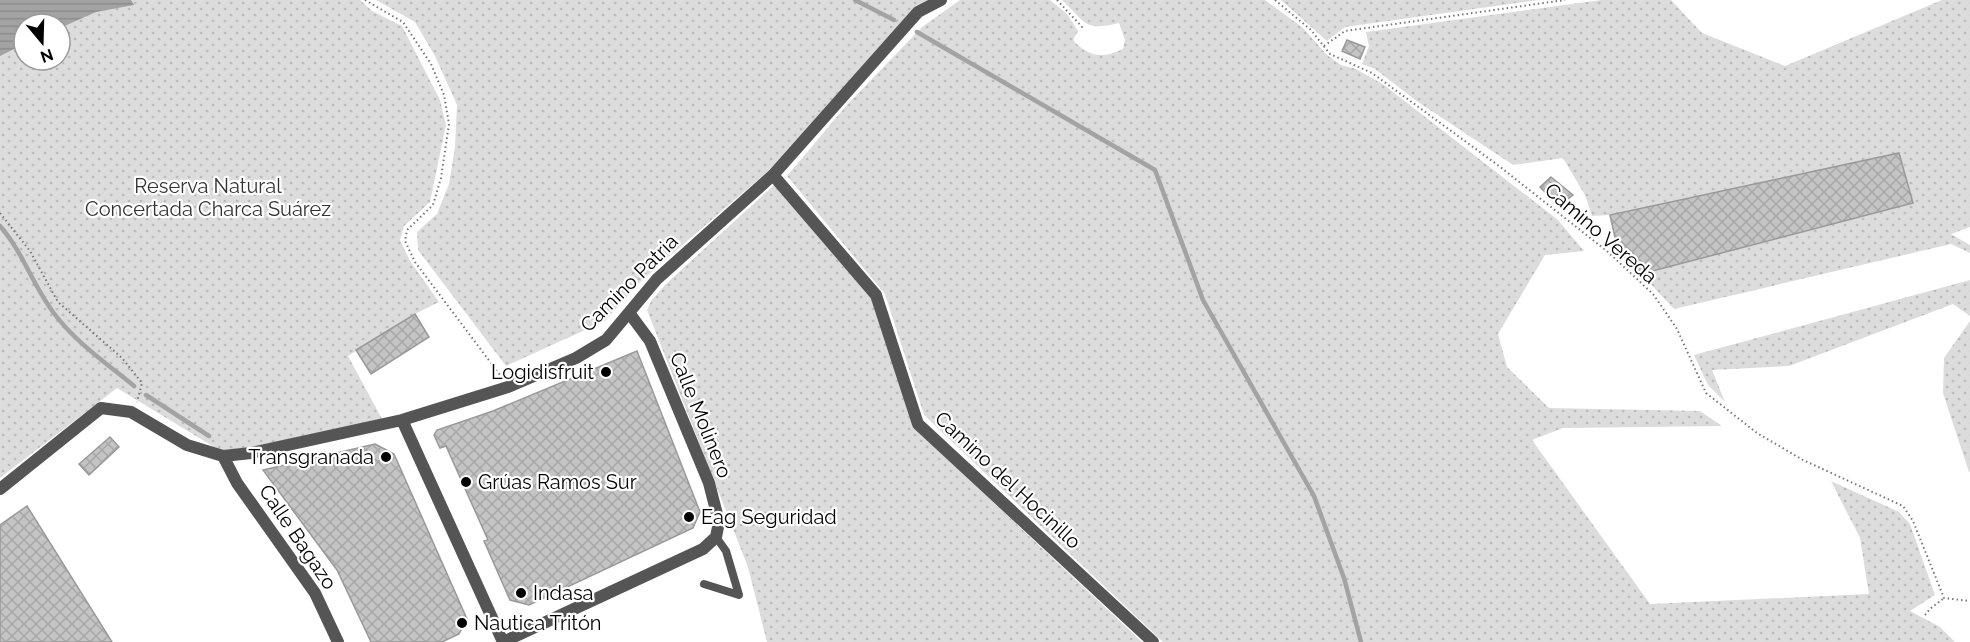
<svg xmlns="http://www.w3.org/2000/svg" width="1970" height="642" font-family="Raleway,sans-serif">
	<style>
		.grass { fill: url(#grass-dots); fill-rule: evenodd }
		.water { fill: url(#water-rules) }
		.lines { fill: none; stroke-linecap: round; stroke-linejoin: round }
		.stream { stroke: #a3a3a3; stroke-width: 4.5 }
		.building { fill: url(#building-cross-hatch); stroke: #999; stroke-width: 1.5 }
		.path { stroke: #777; stroke-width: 2; stroke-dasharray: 1.5 3; stroke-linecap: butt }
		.lane { stroke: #555; stroke-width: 8 }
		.street { stroke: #555; stroke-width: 12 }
		.poi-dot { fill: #000; stroke: #fff; stroke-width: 2 }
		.labels { text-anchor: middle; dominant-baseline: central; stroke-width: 4.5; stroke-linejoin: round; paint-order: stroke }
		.park-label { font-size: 20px; fill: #333; stroke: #fff }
		.street-label { font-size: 20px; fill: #000; stroke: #fff }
		.poi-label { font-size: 20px; fill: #000; stroke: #fff; text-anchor: start }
	</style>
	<defs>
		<pattern id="grass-dots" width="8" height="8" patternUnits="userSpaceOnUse" patternTransform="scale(1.5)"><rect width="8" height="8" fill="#dcdcdc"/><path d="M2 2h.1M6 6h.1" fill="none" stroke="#bbb" stroke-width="1.8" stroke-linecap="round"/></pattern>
		<pattern id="water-rules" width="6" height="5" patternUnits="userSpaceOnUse" patternTransform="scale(1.5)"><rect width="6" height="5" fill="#a3a3a3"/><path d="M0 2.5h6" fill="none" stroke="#8b8b8b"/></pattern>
		<pattern id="building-cross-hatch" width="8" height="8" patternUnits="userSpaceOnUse" patternTransform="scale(1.5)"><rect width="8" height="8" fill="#c4c4c4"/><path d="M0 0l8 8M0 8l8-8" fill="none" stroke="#a7a7a7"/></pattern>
	</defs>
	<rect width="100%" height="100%" fill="#fff"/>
	<path class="grass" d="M0,0H360L372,11L402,26L440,100L446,125L430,202L404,226L400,240L410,261L439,302L415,314L348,356L382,419L247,448L219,450L117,388L0,478ZM24,24H60V60H24Z
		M376,0H928L915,8L768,171L642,280L605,321L506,366L418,250L417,232L437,214L449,184L455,147L457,105L435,56L415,22Z
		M960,0H1050L1067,14L1078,31L1073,40C1088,57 1103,59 1123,49L1125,40L1119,23C1083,32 1086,22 1062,0H1265L1303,28L1327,55L1341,65L1356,69L1384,85L1558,220L1584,251L1545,255L1498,334L1507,367L1549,408L1700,411L1722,426L1563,428L1532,440L1650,604L1869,594L1860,538L1831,481L1899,512L1910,524L1935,595L1910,611L1940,627L1955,642H1163L924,415L885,294L787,176L846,106L922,27Z
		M1281,0H1539L1345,27L1327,41Z
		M1601,0H1671L1702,33L1785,66L1942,0H1970V227L1951,234L1970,245V253L1951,244L1674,309L1641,274L1913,203L1899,153L1610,215L1592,216L1585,195L1563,158L1513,165L1418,102L1375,69L1362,64L1369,46L1366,32Z
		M774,185L872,298L913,427L1142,642H767L748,567L647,310L651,301L666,284Z
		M1970,280V316L1953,304L1789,366L1712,370L1725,402L1708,385L1694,355Z
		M1970,321V472H1969L1943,393L1944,358Z"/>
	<path class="water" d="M0,0H131L134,5L96,12L60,28V24H24V44L0,56Z"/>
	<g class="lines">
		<path class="stream" d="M855,0L894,20
			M917,32L1155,170L1203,300L1314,496L1344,578L1361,642
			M0,226C23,252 32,284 53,312C74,341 106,363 134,386
			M146,395L209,436"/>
	</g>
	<path class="building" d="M1347,40L1365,47L1360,59L1342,51Z
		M1899,153L1913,203L1641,274L1618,251L1610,215Z
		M1551,177L1573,195L1559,206L1540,187Z
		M415,314L429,337L371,374L356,350Z
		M637,351L700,512L693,528L529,605L510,600L484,541L488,540L446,446L440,448L434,435L437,430L493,411Z
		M110,437L119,447L89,475L79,464Z
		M375,444L394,454L467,619L459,634L442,642H371L337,570L263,470Z
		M27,506L112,642H0V525Z"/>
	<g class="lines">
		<path class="path" d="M365,0L403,22L431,64L444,95L449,124L441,178L433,205L407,230L405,241L415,262L500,375
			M1057,0L1083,28
			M1275,0L1311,30L1330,54L1372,73L1499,166L1608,252L1653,294L1677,329L1706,393L1757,433L1803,460L1903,506L1913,521L1944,598L1970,601
			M1324,46L1345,31L1565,0
			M0,213L30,251L58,302L122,358L142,383L137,402
			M1925,615L1930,609L1944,598"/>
		<path class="lane" d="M704,584L739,595L726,551L716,537"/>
		<path class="street" d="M773,175L876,295L918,424L1153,642
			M402,420L503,642
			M223,456L237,483L315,593L338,642
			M0,489L101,408L131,412L187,445L223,456L251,453L402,420L508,387L576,358L606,340L657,279L773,175L918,12L941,0
			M503,642L703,549L716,537L719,522L709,483L650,341L630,314"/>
	</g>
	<g class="poi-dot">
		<circle cx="606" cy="372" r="6"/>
		<circle cx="386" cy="457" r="6"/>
		<circle cx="466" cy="482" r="6"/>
		<circle cx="689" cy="517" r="6"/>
		<circle cx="521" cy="593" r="6"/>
		<circle cx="462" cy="623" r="6"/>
	</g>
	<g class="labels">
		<g class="park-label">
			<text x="208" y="186">Reserva Natural<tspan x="208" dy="23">Concertada Charca Suárez</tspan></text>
		</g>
		<g class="street-label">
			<text transform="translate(1601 233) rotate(41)">Camino Vereda</text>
			<text transform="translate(629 283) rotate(-45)">Camino Patria</text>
			<text transform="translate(701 415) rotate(68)">Calle Molinero</text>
			<text transform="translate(1008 480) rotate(43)">Camino del Hocinillo</text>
			<text transform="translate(298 537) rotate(56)">Calle Bagazo</text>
		</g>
		<g class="poi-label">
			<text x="594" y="372" text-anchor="end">Logidisfruit</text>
			<text x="374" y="457" text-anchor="end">Transgranada</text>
			<text x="478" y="482">Grúas Ramos Sur</text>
			<text x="701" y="517">Eag Seguridad</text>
			<text x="533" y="593">Indasa</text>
			<text x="474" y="623">Nautica Tritón</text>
		</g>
	</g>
	<g transform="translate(42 42) rotate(161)"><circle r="28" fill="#ffffff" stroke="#999999" stroke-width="1.5"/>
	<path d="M0-4.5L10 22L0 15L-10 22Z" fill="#000000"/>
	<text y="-9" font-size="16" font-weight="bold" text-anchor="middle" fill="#000000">N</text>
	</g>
</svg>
